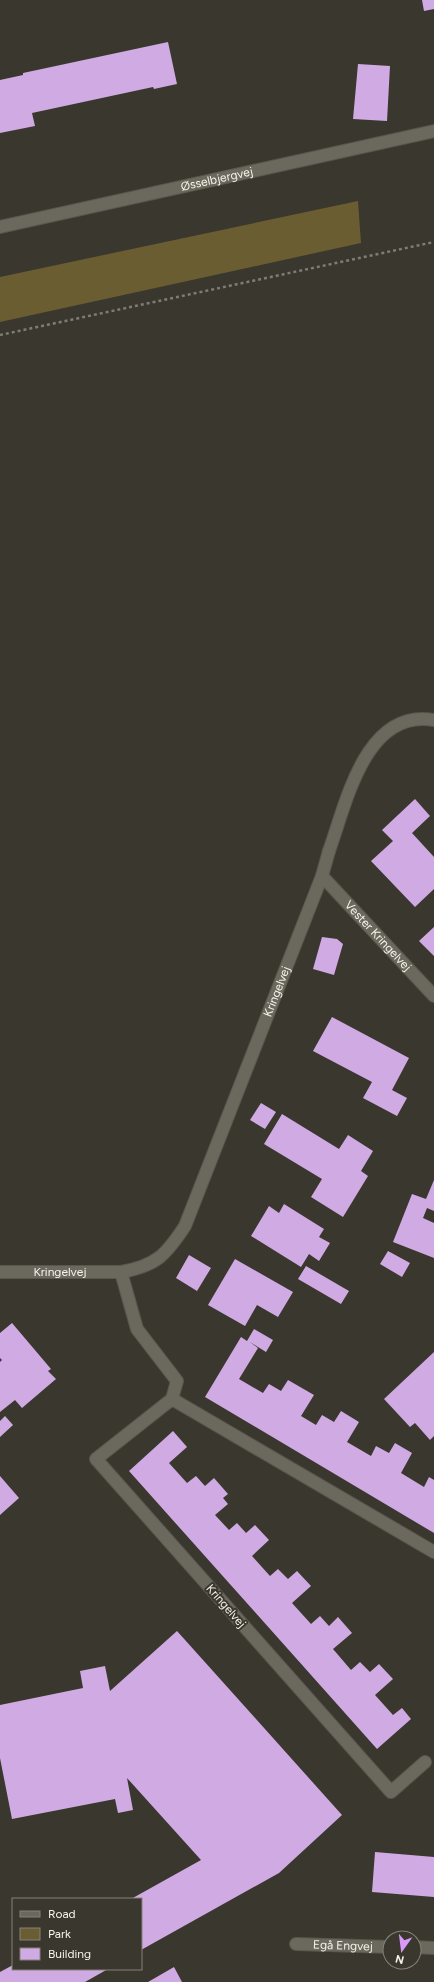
<svg xmlns="http://www.w3.org/2000/svg" width="434" height="1982" font-family="Figtree,sans-serif">
	<style>
		.green { fill: #6a5d31 }
		.building { fill: #d0abe3 }
		.lines { fill: none; stroke-linecap: round; stroke-linejoin: round }
		.lane-casing { stroke: #58564e; stroke-width: 14 }
		.street-casing { stroke: #58564e; stroke-width: 14 }
		.path { stroke: #7f7c74; stroke-width: 2.5; stroke-dasharray: 3 3; stroke-linecap: butt }
		.lane { stroke: #6b685d; stroke-width: 12 }
		.street { stroke: #6b685d; stroke-width: 12 }
		.labels { text-anchor: middle; dominant-baseline: central; stroke-width: 4; stroke-linejoin: round; paint-order: stroke }
		.street-label { font-size: 12px; fill: #f5f3ed; stroke: #3a372e }
	</style>
	<rect width="100%" height="100%" fill="#3a372e"/>
	<path class="green" d="M358,201L361,243L0,322V277Z"/>
	<path class="building" d="M422,0H434V9L424,11Z
		M168,42L177,84L154,89L153,87L32,113L35,126L0,133V80L23,75V73Z
		M358,64L390,66L387,121L353,119Z
		M415,799L430,816L412,833L434,857V889L415,907L371,861L393,841L382,830Z
		M434,927V956L419,941Z
		M322,937L337,939L343,944L334,975L313,969Z
		M332,1017L409,1058L392,1090L407,1098L397,1116L363,1098L372,1082L313,1051Z
		M261,1103L276,1112L265,1129L250,1120Z
		M282,1114L339,1149L348,1135L373,1151L361,1171L368,1176L343,1217L311,1197L322,1179L264,1144Z
		M434,1180V1211L427,1208L423,1218L434,1223V1258L393,1242L412,1194L426,1199Z
		M284,1204L324,1229L319,1237L330,1243L319,1261L309,1254L301,1267L251,1236L269,1206L279,1213Z
		M388,1251L410,1263L402,1277L380,1264Z
		M189,1255L211,1268L197,1291L176,1278Z
		M235,1259L293,1292L278,1317L257,1305L245,1326L208,1305Z
		M306,1266L349,1291L341,1304L298,1279Z
		M12,1323L51,1369L48,1371L56,1379L22,1408L15,1400L0,1412V1362L2,1360L0,1358V1333Z
		M254,1329L273,1340L266,1352L250,1342L258,1348L239,1379L263,1393L269,1384L281,1391L288,1380L314,1395L301,1416L316,1425L322,1415L334,1422L341,1411L359,1422L347,1442L371,1456L376,1446L389,1453L395,1443L412,1453L401,1473L424,1487L429,1477L434,1480V1533L205,1397L241,1337L247,1341Z
		M434,1352V1436L430,1440L415,1423L410,1427L384,1399Z
		M5,1416L13,1425L0,1437V1421Z
		M173,1431L187,1447L169,1463L187,1483L196,1476L205,1486L214,1478L228,1494L223,1498L228,1504L215,1515L229,1530L237,1523L246,1533L255,1525L269,1540L252,1556L270,1576L278,1569L288,1579L297,1571L311,1586L292,1603L311,1624L320,1616L329,1626L338,1617L352,1633L333,1649L351,1670L360,1662L370,1672L379,1664L393,1679L375,1695L393,1715L402,1708L411,1719L377,1749L129,1471Z
		M0,1476L19,1498L0,1515Z
		M177,1631L342,1815L279,1873L141,1950V1899H131L201,1860L127,1778L133,1810L118,1813L115,1799L12,1819L0,1758V1705L83,1688L80,1671L105,1666L110,1691Z
		M375,1852L434,1857V1897L372,1892Z
		M13,1965V1969H108L85,1982H0V1972Z
		M174,1967L182,1982H148Z"/>
	<g class="lines">
		<defs>
			<path id="lane" d="M329,851C346,804 365,708 434,720"/>
			<g id="street">
				<path id="s1" d="M0,227L434,131"/>
				<path id="s2" d="M322,876L434,996"/>
				<path id="s3" d="M0,1272H121C156,1266 166,1255 185,1226L322,876L329,851"/>
				<path d="M121,1272L137,1329L177,1381L172,1399"/>
				<path d="M425,1762L391,1792L96,1459L172,1399L434,1552"/>
				<path id="s4" d="M296,1944L390,1947"/>
				<path d="M414,1947L434,1948"/>
			</g>
		</defs>
		<use href="#lane" class="lane-casing"/>
		<use href="#street" class="street-casing"/>
		<path class="path" d="M0,335L434,242"/>
		<use href="#lane" class="lane"/>
		<use href="#street" class="street"/>
	</g>
	<g class="labels">
		<g class="street-label">
			<text stroke="none"><textPath href="#s1" startOffset="222">Øsselbjergvej</textPath></text>
			<text stroke="none"><textPath href="#s2" startOffset="82">Vester Kringelvej</textPath></text>
			<text stroke="none"><textPath href="#s3" startOffset="455">Kringelvej</textPath></text>
			<text stroke="none"><textPath href="#s3" startOffset="60">Kringelvej</textPath></text>
			<text transform="translate(226 1606) rotate(49)">Kringelvej</text>
			<text stroke="none"><textPath href="#s4" startOffset="47">Egå Engvej</textPath></text>
		</g>
	</g>
	<rect x="12" y="1898" width="130" height="72" fill="#3a372e" stroke="#85827a"/>
	<rect x="20" y="1911" width="20" height="6" fill="#6b685d" stroke="#85827a"/>
	<text x="48" y="1918" font-size="12" fill="#f5f3ed">Road</text>
	<rect x="20" y="1928" width="20" height="12" fill="#6a5d31" stroke="#85827a"/>
	<text x="48" y="1938" font-size="12" fill="#f5f3ed">Park</text>
	<rect x="20" y="1948" width="20" height="12" fill="#d0abe3" stroke="#85827a"/>
	<text x="48" y="1958" font-size="12" fill="#f5f3ed">Building</text>
	<g transform="translate(402 1950) rotate(194)"><circle r="19" fill="#3a372e" stroke="#85827a"/>
	<path d="M0-3L7 15L0 10L-7 15Z" fill="#d99af7"/>
	<text y="-6" font-size="11" font-weight="bold" text-anchor="middle" fill="#f5f3ed">N</text>
	</g>
</svg>
